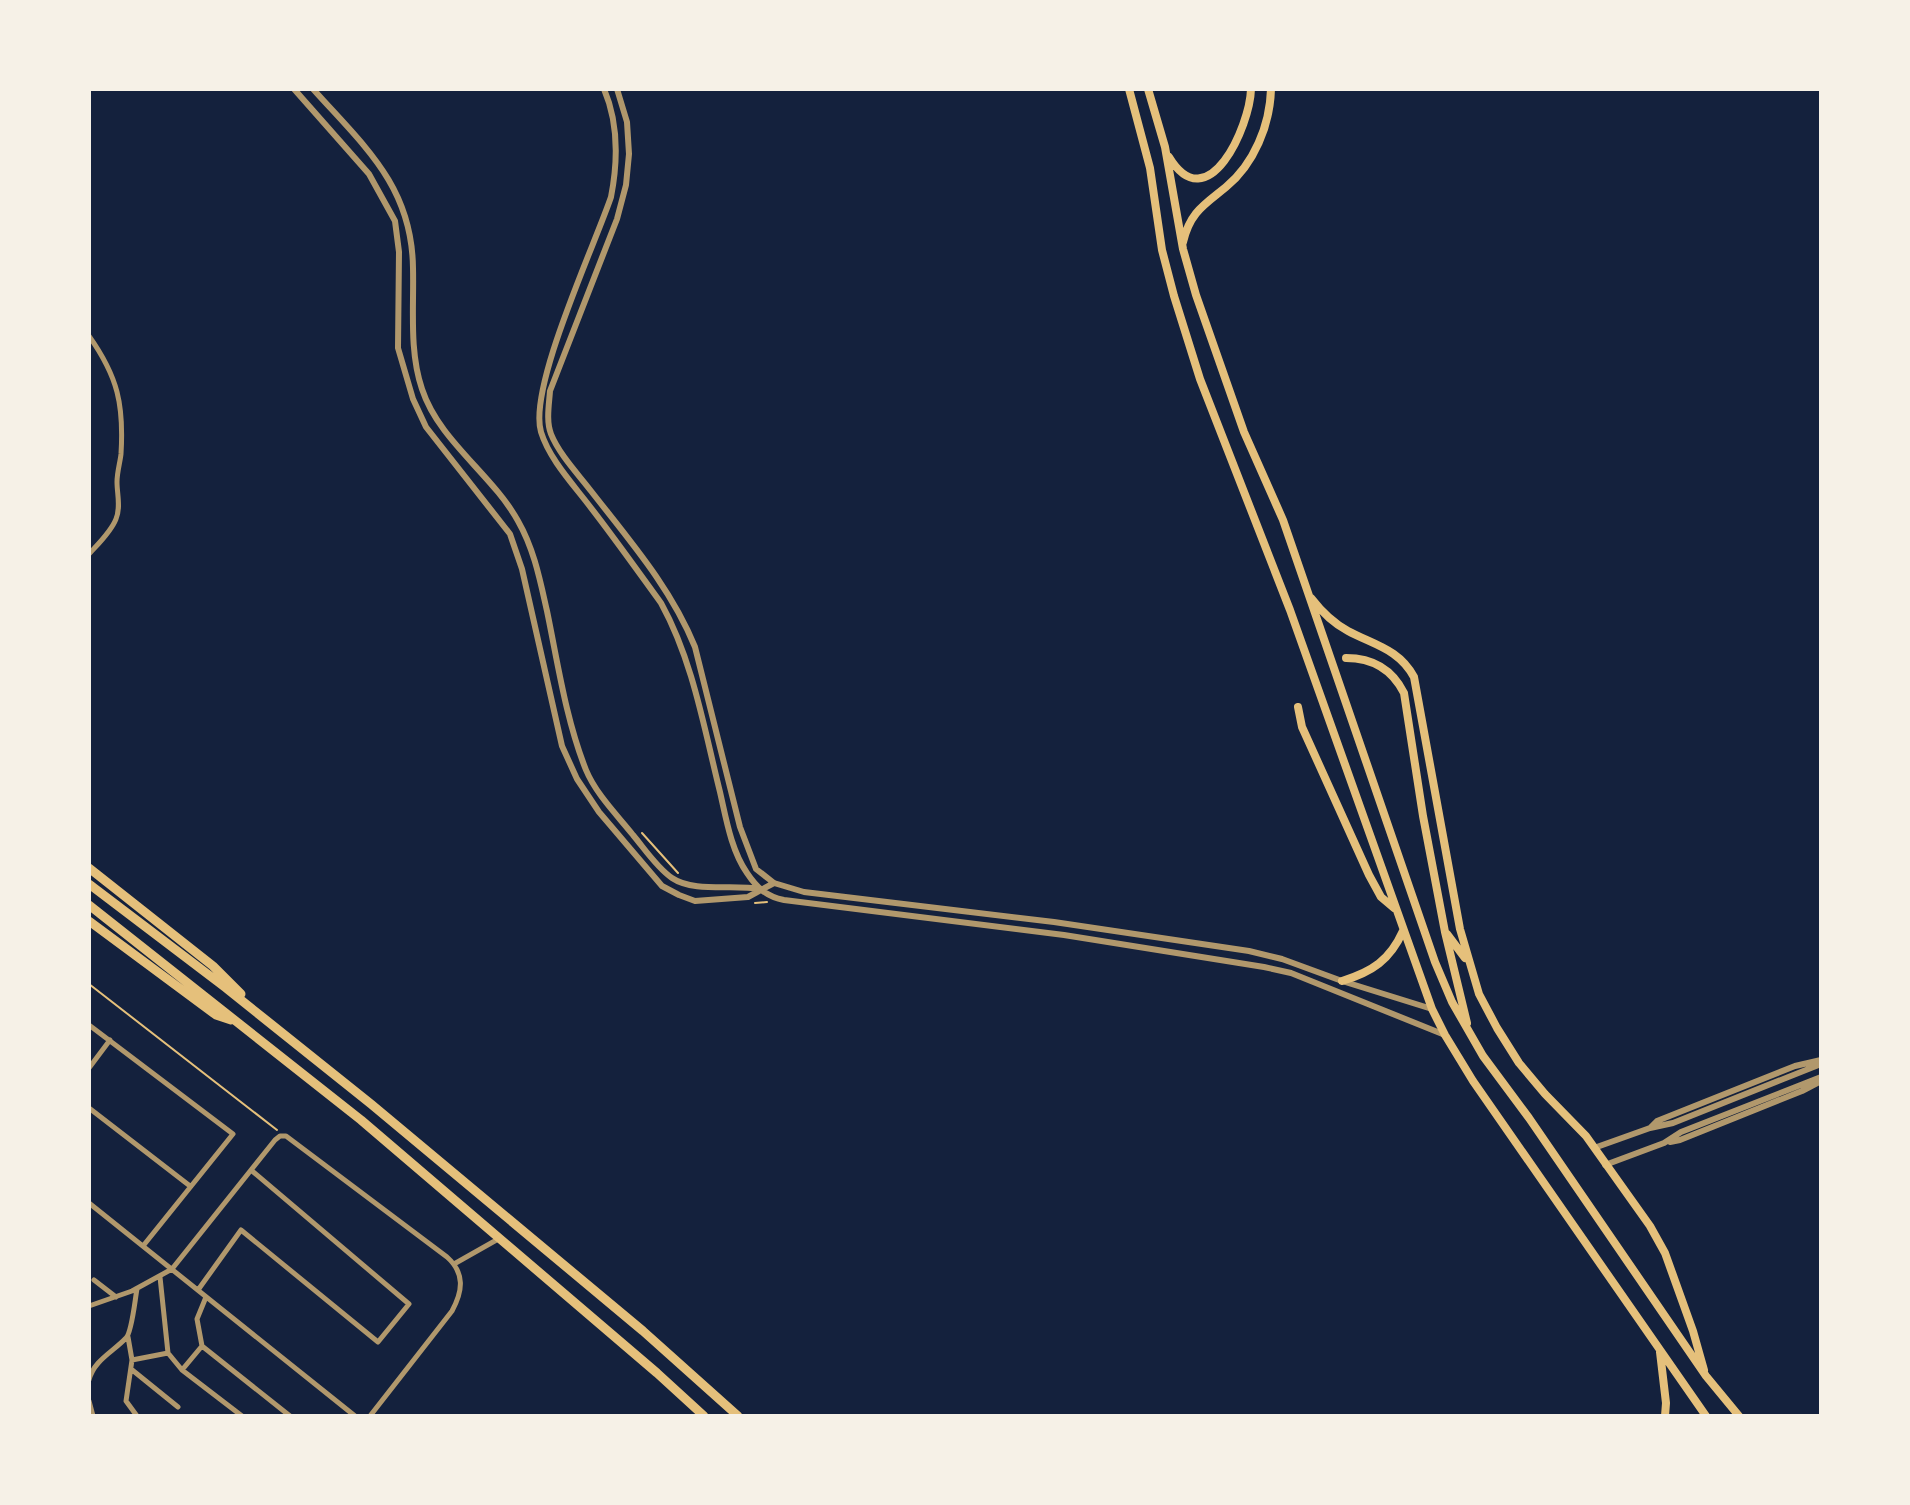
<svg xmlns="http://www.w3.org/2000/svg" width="1910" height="1505" font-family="'Titillium Web',sans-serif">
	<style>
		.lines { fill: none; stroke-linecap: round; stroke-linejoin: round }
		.path { stroke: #e5c07b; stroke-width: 2 }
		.minor { stroke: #b1986c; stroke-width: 5 }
		.tertiary { stroke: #b1986c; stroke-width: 6 }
		.primary { stroke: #e5c07b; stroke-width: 8 }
		.trunk { stroke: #e5c07b; stroke-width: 9 }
	</style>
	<rect width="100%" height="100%" fill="#14213d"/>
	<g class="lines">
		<path class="path" d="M642,833L678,873
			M755,903L767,902
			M89,984L277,1130"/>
		<path class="minor" d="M89,336C118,377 124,405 121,454C120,463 117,472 117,482C117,494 121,507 116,519C111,532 98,544 89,554
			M89,1025L233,1134L143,1246
			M89,1068L110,1040
			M89,1108L190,1186
			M89,1203L355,1416
			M454,1264L500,1238
			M160,1277L168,1353L182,1370L242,1416
			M94,1280L116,1297
			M198,1290L241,1230L378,1342L409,1304L251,1170
			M89,1306L132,1291L172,1269L275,1140L280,1136H286L447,1257C465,1273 463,1291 452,1311L370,1416
			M128,1337L132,1360L126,1401L137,1416
			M202,1346L197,1319L206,1297
			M132,1360L168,1353
			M131,1369L178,1407
			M182,1370L202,1346L290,1416
			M89,1380C94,1360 113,1352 126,1338C132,1332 135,1299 137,1289
			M89,1401L93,1416"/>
		<path class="tertiary" d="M294,89L369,174L395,221L399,252L398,348L413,399L426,427L510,534L522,569L562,746L577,779L599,812L662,886L679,895L695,901L748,897L774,883
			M313,89C364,146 412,186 413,268C414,308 409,351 422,389C439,441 492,474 518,521C534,549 540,580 547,611C558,664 566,720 586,770C596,794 617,815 633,835C644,848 657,868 672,878C694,893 734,884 760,889
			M604,89C619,124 618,161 611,197C594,247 528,388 541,432C549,458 571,482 588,504C613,536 637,570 661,603C693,661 704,728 720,792C726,818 731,850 747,873C757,888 767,897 784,900L1064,935L1264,967L1291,973L1445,1035
			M617,89L627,122L629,154L626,185L617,219L550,391C549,405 546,421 551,434C559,454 578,474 591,491C630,541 671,588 695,647L740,827L756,869L774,883L804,892L1054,922L1249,951L1282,959L1342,981L1432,1009
			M1651,1127L1657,1121L1795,1066L1821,1060
			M1670,1142L1680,1140L1802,1091L1821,1081
			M1594,1148L1650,1128L1673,1123L1821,1064
			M1605,1165L1664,1143L1681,1132L1821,1077"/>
		<path class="primary" d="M1129,89L1150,168L1162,250L1174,296L1200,379L1290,610L1432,1009L1445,1035L1473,1081L1706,1416
			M1148,89L1165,147L1183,249L1196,295L1244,432L1283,520L1435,962L1452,1002L1483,1056L1529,1118L1706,1376L1739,1416
			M1169,157C1208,221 1250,126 1251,89
			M1183,242C1190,212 1204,205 1226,187C1254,164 1270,125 1271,89
			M1311,598C1321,611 1333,623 1348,631C1374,645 1399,649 1414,677L1460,929L1479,994L1497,1028L1519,1063L1545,1094L1586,1136L1650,1226L1665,1253L1693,1331L1704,1370
			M1346,658C1373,658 1392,669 1404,693L1423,816L1445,932L1467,1023
			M1298,707L1302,727L1369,875L1381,897L1394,908
			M1447,934L1465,958
			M1342,981C1372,972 1390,960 1403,931
			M1660,1352L1666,1403L1665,1416"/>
		<path class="trunk" d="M89,868L213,966L241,994
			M89,884L226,988L371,1104L643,1331L738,1416
			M89,905L361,1120L657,1373L704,1416
			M89,921L216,1015L231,1020"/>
	</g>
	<rect width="1910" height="1505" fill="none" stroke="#f6f1e7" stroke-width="182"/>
</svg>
